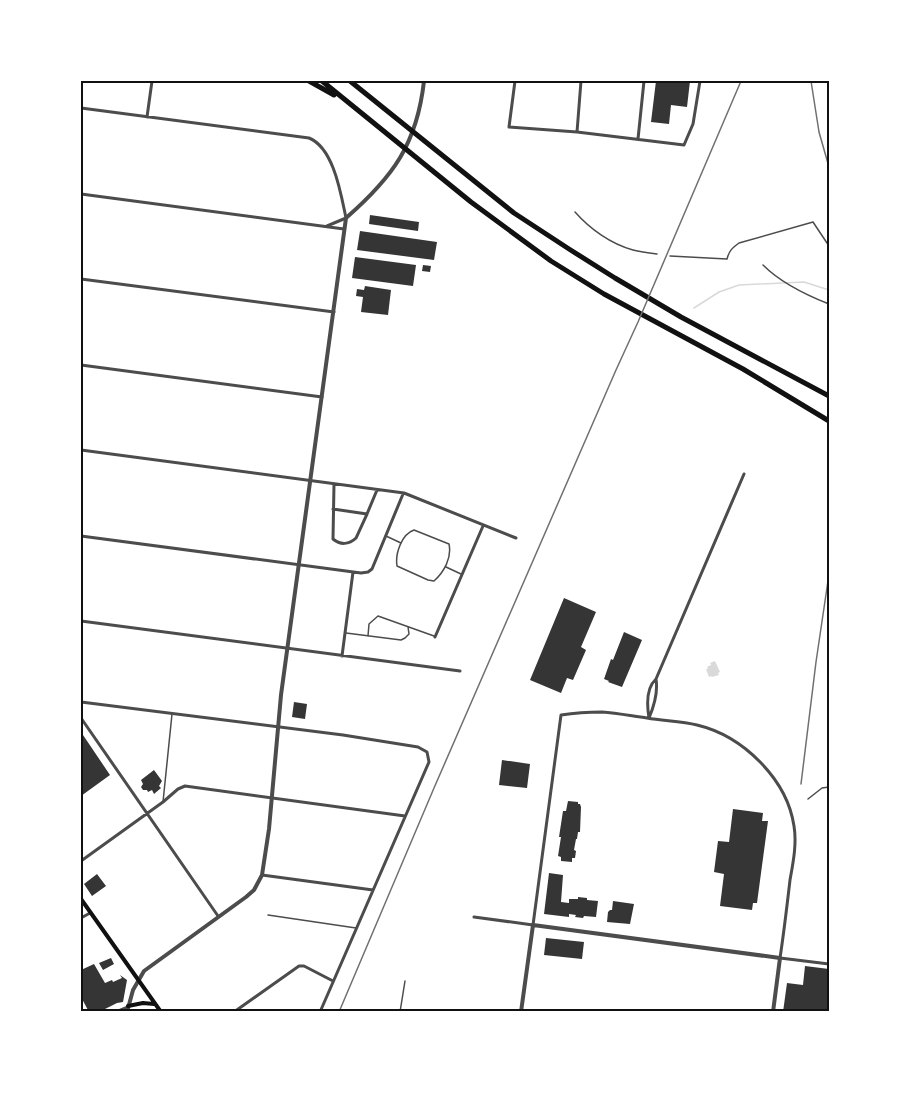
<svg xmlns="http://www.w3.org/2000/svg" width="910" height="1093" font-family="'PT Serif',serif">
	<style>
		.water { fill: #d9d9d9 }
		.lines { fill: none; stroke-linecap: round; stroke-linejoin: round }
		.stream { stroke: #d9d9d9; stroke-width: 1.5 }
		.building { fill: #353535 }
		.service { stroke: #4c4c4c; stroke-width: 1.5 }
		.minor { stroke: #4c4c4c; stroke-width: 3 }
		.tertiary { stroke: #4c4c4c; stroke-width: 4 }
		.secondary { stroke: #111; stroke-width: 4 }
		.motorway { stroke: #111; stroke-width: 5 }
		.rail { stroke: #707070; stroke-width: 1.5 }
		.neatline { fill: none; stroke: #111; stroke-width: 2 }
	</style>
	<rect width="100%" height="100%" fill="#fff"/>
	<path class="water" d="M715,661L720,672L718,673L719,675L712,677L711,676L709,677L706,669H708L707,667L711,665L710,663Z"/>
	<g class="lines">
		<path class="stream" d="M694,308L719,292L739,285L804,282L829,290"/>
	</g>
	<path class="building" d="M656,81H690L687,107L671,105L669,124L651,122Z
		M370,215L419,222L418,231L369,224Z
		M360,231L437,242L434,260L357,250Z
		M355,257L416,265L413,286L352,278Z
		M423,265L431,266L430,272L422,271Z
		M365,286L391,290L388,315L361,312L363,297L356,296L357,289L364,290Z
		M564,598L596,612L581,647L586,650L573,680L567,678L561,693L530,680Z
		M624,632L642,640L622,687L608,682L609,681L604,679L611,659L613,660Z
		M294,702L307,704L305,719L292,717Z
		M83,735L110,775L81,796V736Z
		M502,760L530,764L527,788L499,785Z
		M154,770L162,781L159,786L161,788L154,794L152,790L148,792L147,790H143L141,787L143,784L141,780Z
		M568,801L578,802V804H580L581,807L580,832H578L577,839H576L574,850L576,851L575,858H572V862L561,861V857L558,856L561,837H559L563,811H566Z
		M733,809L763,813L762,821H768L757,903H753L752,910L720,906L724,874L714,872L718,841L729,842Z
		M549,873L563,875L561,902L569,903V899H578V897L587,898V900L598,901L596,917L584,916L583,918L575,917L576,915L569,914V917L544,914Z
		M97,874L106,886L92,896L84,884Z
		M613,901L634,904L630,924L607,922L608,912L610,910H612Z
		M546,938L584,942L582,959L544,955Z
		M111,958L114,964L103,970L99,963Z
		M94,964L105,983L112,980L113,982L122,978L120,975L127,980L123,1002L117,1003L99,1012H89L81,997V970Z
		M805,966L829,969V1012H783L787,983L803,985Z"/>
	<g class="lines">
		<path class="service" d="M575,212C590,229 611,244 633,250C641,252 649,253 657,254
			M670,256L727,259C729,251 732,248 739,243L813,222L829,246
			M763,265C781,283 806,295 829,304
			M414,530L449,544C452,558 444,572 434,581L428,580L397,566C395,553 402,534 414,530Z
			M386,536L401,543
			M446,567L461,574
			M346,633L401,640L405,638L409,634L408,627
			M368,636L369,624L378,616L434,636
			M808,799L822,788L829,787
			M163,802L172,714
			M268,915L356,928
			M400,1012L405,981"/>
		<path class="minor" d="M515,81L509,127L577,132L684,145L693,124L700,81
			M81,108L309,138C334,148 341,195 346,218L327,226
			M147,117L152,81
			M577,132L581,81
			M638,139L644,81
			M81,194L344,229
			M81,279L334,312
			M81,365L322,397
			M81,450L404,493L516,538
			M333,509L367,514L356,538C349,545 340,545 333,539L334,484
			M367,514L377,490
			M81,536L361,573L368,572L372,569L403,494
			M81,621L460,671
			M435,637L483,526
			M342,656L353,572
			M81,702L343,735L418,747L427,752L429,762L320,1012
			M81,718L218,916
			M649,718C647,706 646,688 656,679L744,474
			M649,718C654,706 658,691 656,679
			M81,861L163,802L178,789L185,786L405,816
			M262,875L373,890
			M474,917L533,925L561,715C574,713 588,712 602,712C617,713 632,716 647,718C664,721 681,721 697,725C743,736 787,779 794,826C797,844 793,863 790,880C787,906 784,932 780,958L829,964
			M81,918L90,913
			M116,1012L128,1007
			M234,1012L299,966H304L333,981"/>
		<path class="tertiary" d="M127,1012L133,990L144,971L246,897L254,890L262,875L269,829L281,695L346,218C393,177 417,144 424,81
			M521,1012L533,925L780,958L773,1012"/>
		<path class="secondary" d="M81,899L161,1012
			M128,1006L143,1003L154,1004"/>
		<path class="motorway" d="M309,81L334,95
			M322,81L471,202L551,261L604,294L743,369L829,421
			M350,81L514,213L569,249L615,278L681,317L829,396"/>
		<path class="rail" d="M811,81L819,132L829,167
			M801,784L816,662L829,574
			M339,1012L434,788L616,370L638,322L741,81"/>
	</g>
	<rect width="910" height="1093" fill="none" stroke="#ffffff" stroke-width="165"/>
	<rect x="82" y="82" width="746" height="928" class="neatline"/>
</svg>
